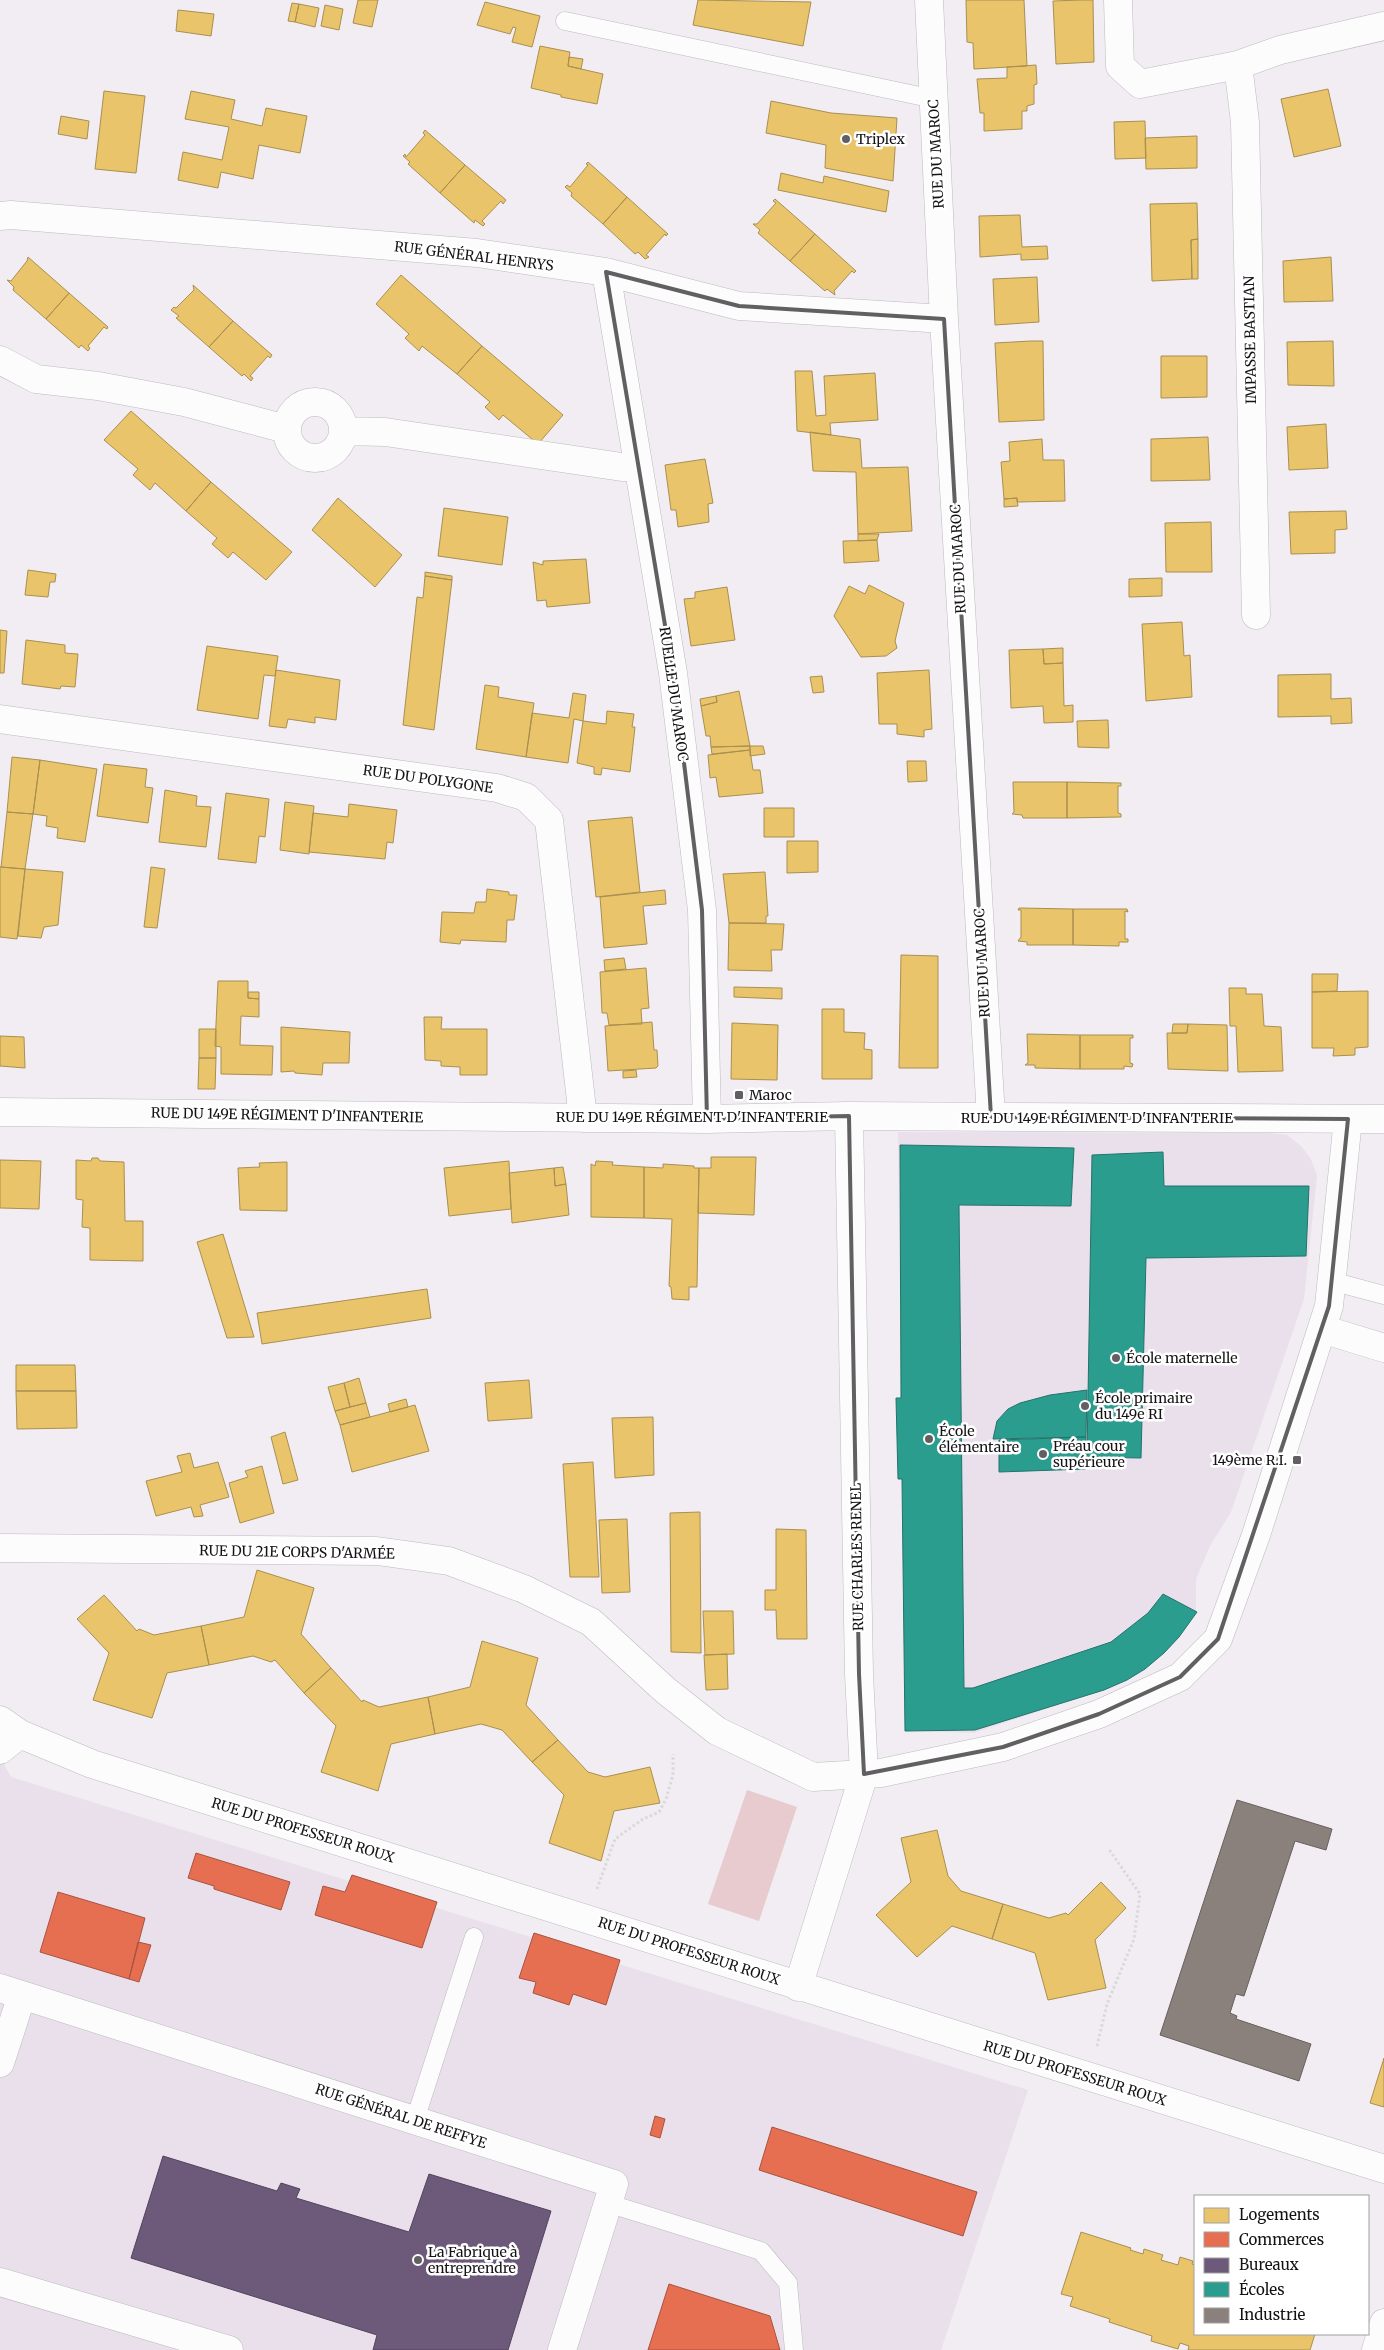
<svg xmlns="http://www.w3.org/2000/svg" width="1384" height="2350" font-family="Merriweather,serif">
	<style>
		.built { fill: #e9e0ec }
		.green { fill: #e8cbce }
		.homes { fill: #e9c46a; stroke: #a98f50 }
		.shops { fill: #e76f51; stroke: #a8533f }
		.offices { fill: #6d597a; stroke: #53445c }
		.schools { fill: #2a9d8f; stroke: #24736a }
		.industry { fill: #8a817c; stroke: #67605d }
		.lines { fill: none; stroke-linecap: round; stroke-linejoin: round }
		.lane-casing { stroke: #bdbabe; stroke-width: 19 }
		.street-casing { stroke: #bdbabe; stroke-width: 29 }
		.path { stroke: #dad9da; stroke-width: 3; stroke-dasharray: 2.5 2.5; stroke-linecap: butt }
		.lane { stroke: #fdfcfd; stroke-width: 18 }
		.street { stroke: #fdfcfd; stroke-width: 28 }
		.marked { fill: none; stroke: #625f63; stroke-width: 4; stroke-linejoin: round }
		.poi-dot { fill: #625f63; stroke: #fff; stroke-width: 2 }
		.labels { text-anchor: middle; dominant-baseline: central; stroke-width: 5; stroke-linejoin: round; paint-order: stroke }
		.poi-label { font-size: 14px; fill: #151215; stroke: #fff; text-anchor: start }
		.street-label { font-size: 14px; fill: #151215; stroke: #fff }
	</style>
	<rect width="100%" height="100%" fill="#f1edf3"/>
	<path class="built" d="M898,1132L1268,1133L1287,1135L1301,1146L1311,1159L1317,1176L1304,1299L1231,1512L1210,1546L1196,1579V1613L1105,1689L974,1733L905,1731Z
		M0,1757L11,1777L1028,2090L941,2350H0Z"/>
	<path class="green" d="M747,1790L797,1807L759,1921L708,1904Z"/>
	<path class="homes" d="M358,0H378L372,27L353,23Z
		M698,0L811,2L803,46L693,25Z
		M966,0H1024L1027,66L974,69L973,43L967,42Z
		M1081,0H1093L1094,62L1056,64L1053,1Z
		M485,2L540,16L532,47L512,42L516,28L513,27L510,34L477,25Z
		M292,3L299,4L295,22L288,21Z
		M299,4L319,8L315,27L295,22Z
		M325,5L343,9L339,30L321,26Z
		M178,10L214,14L211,36L176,31Z
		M540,46L570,52L568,66L603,74L597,104L561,97V95L531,88Z
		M569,57L583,59L581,69L568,66Z
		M1036,65L1037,84L1034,85V104L1027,106V111H1022V129L984,131V113H980L977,79L1007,78V67Z
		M1328,89L1341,146L1294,157L1281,99Z
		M104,91L145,96L136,173L95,169Z
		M191,91L235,100L231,119L262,126L266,108L307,116L300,153L259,145L253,179L221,172L218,188L178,180L183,152L222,160L229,127L185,119Z
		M771,101L831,113L897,118L893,181L825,168L826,145L766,133Z
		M61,116L89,121L87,139L58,134Z
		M1145,121L1146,158L1115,159L1114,122Z
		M425,130L465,165L440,193L408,164L410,162L403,156L405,154L406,157L425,135L423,133Z
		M1197,136V168L1146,169L1145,138Z
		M588,162L627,197L603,224L571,196L572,193L565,187L567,185L570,187L588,165L586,164Z
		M465,165L506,200L503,204L501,201L482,221L485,224L483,226L475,220L474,223L440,193Z
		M781,173L823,183L824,176L889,191L886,212L778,190Z
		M627,197L668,234L666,236L665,234L646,255L649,257L645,259L638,252L635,254L603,224Z
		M775,199L815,234L790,261L758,233L760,230L753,224H757L776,203L773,201Z
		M1197,203L1198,239L1191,240L1192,279L1152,281L1150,204Z
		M1020,215L1022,247L1047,246L1048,259L1021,260V254L980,257L979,216Z
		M815,234L856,271L854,273L852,271L834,291L835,295L827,289L825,291L790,261Z
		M1198,239V279H1192L1191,240Z
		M28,257L69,293L46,319L13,290L14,287L7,280L11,281L27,261Z
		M1331,257L1333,301L1284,302L1283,261Z
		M401,275L482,346L457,374L422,346L419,351L405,338L409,334L376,304Z
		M1037,277L1039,322L995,325L993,279Z
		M193,285L233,321L209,347L176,318L179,316L171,310L174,307L176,308L194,290Z
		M69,293L108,327L107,329L104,327L88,346L90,348L88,351L81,345L79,348L46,319Z
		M233,321L272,355L270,358L268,356L250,376L253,378L251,381L244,374L242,376L209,347Z
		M1031,341H1043L1044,420L999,422L995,343Z
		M1333,341L1334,386L1288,385L1287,342Z
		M482,346L563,415L538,444L503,415L499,420L485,407L490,402L457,374Z
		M1161,356H1207V397L1161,398Z
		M795,371H812L816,416L826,415L824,376L875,373L878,420L830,423L831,435L797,431Z
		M131,411L211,482L186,511L155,483L150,490L133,475L138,469L104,440Z
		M1326,424L1328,468L1289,470L1287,427Z
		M810,432L860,439L862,468L908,467L912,531L858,534L856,472L813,471Z
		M1208,437L1210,480L1151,481V439Z
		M1042,439L1043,460H1064L1065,501L1017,502V498L1004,499L1001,462L1010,461L1009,442Z
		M705,459L713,503L708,504L709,522L678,527L676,510H671L665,465Z
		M211,482L292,552L266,580L233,552L228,558L212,544L217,538L186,511Z
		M338,498L402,555L375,587L312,530Z
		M1017,498L1018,506L1004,507V499Z
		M444,508L508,517L502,565L438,556Z
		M1346,511L1347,529L1335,530V553L1291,554L1289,512Z
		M1211,522L1212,572H1166L1165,523Z
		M858,534H879L877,540L858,541Z
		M877,540L879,561L844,563L843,541Z
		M586,559L590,603L547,607L546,600L537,601L533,562L543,565V561Z
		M28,570L56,574L55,582H50L48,597L25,595Z
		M425,572L452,576V580L425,576Z
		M425,576L452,580L434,730L403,725L417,597L423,598Z
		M1162,578V596L1129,597V579Z
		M869,585L904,603L895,641L897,648L886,656L861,657L834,616L849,586L865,594Z
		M727,587L735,640L691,646L684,599L695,598V592Z
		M1182,622L1184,656L1190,655L1192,697L1146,701L1142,624Z
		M0,630L7,631L4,673H0Z
		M26,640L65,645V653L78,654L75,687L61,686L60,689L22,684Z
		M207,646L278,656L275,676L264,675L258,719L197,710Z
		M1063,648V663L1044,664L1043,649Z
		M1043,649L1044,664L1063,663L1064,706L1073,705V722L1044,723L1043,706L1011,708L1009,650Z
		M276,670L340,680L336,720L315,717V723L288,719L286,728L269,726Z
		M929,670L932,729L924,730V737L897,734V724H879L877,673Z
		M1331,674V699L1351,698L1352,723L1331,724V716L1278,717V675Z
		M822,676L824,692L813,693L810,677Z
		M485,685L499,687L498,697L534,703L526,757L476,749Z
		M739,691L750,746L711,747L710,736H706L701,706L717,702L716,696Z
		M573,693L586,695L583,721L574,719L568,763L526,757L532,713L569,718Z
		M716,696L717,702L701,706L700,699Z
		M607,711L634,714L632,727H635L630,772L602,768L601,775L594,774V767L577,763L583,721L606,724Z
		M1108,720L1109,748L1078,747L1077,721Z
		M750,746V750L712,754L711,747Z
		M750,746H763L765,754L750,756Z
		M750,750L753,770H760L763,793L719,797L716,777L710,778L708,755Z
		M12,757L40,760L33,814L7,812Z
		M40,760L97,769L85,842L57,838L58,828L46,826L47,816L33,814Z
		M907,761H926L927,781L908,782Z
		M104,764L147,769L145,787L153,788L148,823L97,816Z
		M1013,782H1067V818H1023L1022,815L1012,814L1014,812Z
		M1067,782L1121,783V786H1118V813L1121,814V817L1067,818Z
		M165,790L197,796L196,806L211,807L206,847L159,842Z
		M226,793L269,799L265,837L259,836L256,863L218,859Z
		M285,802L314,806L309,854L280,850Z
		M349,804L397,810L393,843L387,842L385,859L309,852L313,813L348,817Z
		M764,808H794V837H764Z
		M7,812L33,814L25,869L1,867Z
		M632,817L640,892L596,897L588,821Z
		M787,841H818V872L787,873Z
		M0,867L25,869L17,939L0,937Z
		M151,867L165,869L157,928L144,927Z
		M25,869L63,872L58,925L44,927L41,938L18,936Z
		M765,872L768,916H766V923H729L723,874Z
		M487,889L509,892V895H517L514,920H507L506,942L461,940L460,944L440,942L442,912L474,913L476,902H486Z
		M665,890L666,904L643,906L647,944L604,948L600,897Z
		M1019,908L1073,909V945H1027V942L1018,941L1021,937V910H1018Z
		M1073,909H1127L1128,912L1125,911V939H1128V942H1119V946L1073,945Z
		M729,923L784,924L782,950H771L772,971L728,970Z
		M901,955L938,956V1068H899Z
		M624,958L626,969L605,971L604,960Z
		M646,968L649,1008L641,1009L642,1024L609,1025L607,1013H602L600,972Z
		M1312,974H1338L1337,991L1312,992Z
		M218,981H248V998L259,999V1017L241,1016L240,1045L273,1046L272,1075L221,1074V1047L215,1046Z
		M734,987L782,988V999L734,997Z
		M1229,988H1246V994H1262L1264,1026L1281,1027L1283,1071L1238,1072L1236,1026H1230Z
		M1368,991V1047L1355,1048V1055L1333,1056L1334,1048H1312V992Z
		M248,992H259V999L248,998Z
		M822,1009H844V1032L865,1033L864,1049L872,1050V1079H822Z
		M424,1017H442L441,1029H487V1075H460V1067L441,1066V1061L425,1060Z
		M652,1022L654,1050H657L658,1066L656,1068L608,1071L605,1026Z
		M732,1023L778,1025L777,1080L731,1079Z
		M1173,1024H1188L1187,1033H1172Z
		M1188,1024L1227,1025L1228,1071L1168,1069L1167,1033H1187Z
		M281,1027L350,1032L349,1063H323L322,1075L295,1073L294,1071L281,1072Z
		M199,1029H216V1058H199Z
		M1027,1034L1080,1035V1069L1035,1068V1065H1025L1028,1063Z
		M1080,1035H1133V1038H1130V1063L1133,1064L1132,1067L1124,1066V1069H1080Z
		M0,1036L24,1037L25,1068L0,1066Z
		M199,1058H216L215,1089H198Z
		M636,1070L637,1077L623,1078V1071Z
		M711,1157H756L754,1215L698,1213L699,1168H711Z
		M92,1158H98L100,1161L124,1162L125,1221H143V1261L90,1260V1228L82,1227L83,1200L76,1199V1160L91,1161Z
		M0,1160L41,1161L39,1209L0,1208Z
		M509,1161L511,1209L449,1216L444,1168Z
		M596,1161L613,1162L612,1165L644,1167V1218L591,1217V1164L595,1166Z
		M287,1162V1211L240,1210L238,1168L260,1167L259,1163Z
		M663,1164L694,1166V1168H699L697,1287H689V1300L672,1299L671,1287L669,1286L672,1219L644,1218V1167L663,1168Z
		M563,1167L566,1184L555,1186L554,1168Z
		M554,1168L555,1186L566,1184L569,1215L512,1223L509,1173Z
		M223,1234L254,1337L227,1338L197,1242Z
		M427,1289L431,1318L262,1344L257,1313Z
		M16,1365H75L76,1391H16Z
		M359,1378L366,1403L350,1407L344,1383Z
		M529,1380L532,1418L488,1421L485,1383Z
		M344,1383L350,1407L335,1411L328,1387Z
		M16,1391H76L77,1428L17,1429Z
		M406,1399L408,1407L390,1412L388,1404Z
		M366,1403L370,1417L340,1425L335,1411Z
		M415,1405L429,1451L352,1472L340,1425Z
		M653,1417L654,1475L615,1478L612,1418Z
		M285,1432L298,1480L283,1484L271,1437Z
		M190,1453L194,1468L218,1462L229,1497L200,1505L203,1516L194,1517L191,1507L156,1516L146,1481L182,1472L177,1456Z
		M593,1462L599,1577H570L563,1464Z
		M262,1466L274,1513L240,1523L229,1483L248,1477L245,1471Z
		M700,1512L701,1653L671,1652L670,1513Z
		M627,1519L630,1592L602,1593L599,1520Z
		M776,1529L806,1530L807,1639H777L776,1610H765V1590H776Z
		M257,1570L314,1588L301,1634L331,1668L304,1693L275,1660L271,1662L253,1656L209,1665L201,1626L244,1617Z
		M104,1595L137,1631L139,1629L154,1635L201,1626L209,1665L167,1673L152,1718L93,1700L109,1653L77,1619Z
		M703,1611H733L734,1654L705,1655Z
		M482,1641L538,1658L526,1705L558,1740L532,1762L502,1730L481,1724L435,1734L428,1697L470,1687Z
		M727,1654L728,1689L706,1690L704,1655Z
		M331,1668L362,1702L363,1700L379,1707L428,1697L435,1734L391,1744L378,1791L321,1772L336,1726L304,1693Z
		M558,1740L588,1772L605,1777L650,1767L660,1803L614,1811L601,1861L549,1843L564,1795L532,1762Z
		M937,1830L948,1876L961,1891L1003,1904L992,1939L952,1926L917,1957L876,1915L911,1882L901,1838Z
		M1101,1882L1126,1908L1095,1940L1106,1988L1048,2000L1035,1953L992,1939L1003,1904L1049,1918L1066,1913L1068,1915Z
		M1384,2058V2107L1370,2103Z
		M1081,2232L1131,2248L1130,2250L1143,2254L1144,2249L1163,2255L1161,2260L1178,2265L1180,2257L1193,2261L1192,2264L1195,2265V2334H1315L1310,2350H1188L1189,2346L1180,2343L1178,2349L1151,2341L1152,2336L1109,2322L1110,2319L1070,2306L1073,2297L1061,2294Z"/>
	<path class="shops" d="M196,1853L290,1882L281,1910L214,1889V1886L188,1878Z
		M352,1875L437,1902L422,1948L315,1915L323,1886L345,1892Z
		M58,1892L145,1918L129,1979L40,1952Z
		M534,1933L620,1960L606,2005L573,1994L569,2005L533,1993L536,1982L519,1978Z
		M138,1942L151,1945L139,1982L129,1979Z
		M655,2116L665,2119L660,2138L650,2135Z
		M772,2127L977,2192L963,2236L759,2170Z
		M669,2284L770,2316L780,2350H648Z"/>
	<path class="offices" d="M163,2156L277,2191L281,2183L300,2189L296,2198L409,2232L429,2174L551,2211L508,2350H373L377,2335L131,2258Z"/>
	<path class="schools" d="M900,1145L1074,1148L1071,1206L959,1205L964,1688H973L1111,1642L1148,1613L1163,1594L1197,1612L1179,1637L1164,1653L1145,1669L1127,1680L1104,1690L975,1730L905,1731L902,1479H898L896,1398H901Z
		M1163,1152L1164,1186H1309L1306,1256L1146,1258L1141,1458L1087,1457L1092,1155Z
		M1087,1390L1086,1437L993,1439L997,1421L1008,1409L1020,1403L1050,1395Z
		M1086,1437V1469L999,1472V1440Z"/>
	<path class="industry" d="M1237,1800L1332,1829L1326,1850L1295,1841L1244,1996L1236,1994L1230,2013L1237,2016L1236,2019L1311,2044L1299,2081L1160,2035Z"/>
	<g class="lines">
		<defs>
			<path id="lane" d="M565,21L934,99
				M1331,1281L1384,1295
				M415,2120L474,1937
				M607,2203L761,2251L788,2283L794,2350"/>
			<path id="street" d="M929,0L944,319L991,1117
				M1118,0L1120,66L1140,84L1238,65L1280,50L1384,26
				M1238,65L1245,122L1256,615
				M0,216L11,215L477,253L606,272L739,306L944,319
				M606,272L673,673L702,910L707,1119
				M0,360L36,379L98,386L184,402L286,429
				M287 430a28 28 0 1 1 56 0a28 28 0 1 1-56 0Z
				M343,431L385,432L622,467L638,466
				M0,719L497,788L526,797L549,820L583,1118
				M0,1112L707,1119L849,1116L1384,1119
				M1322,1329L1384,1348
				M0,1548L377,1551L449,1561L524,1589L591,1622L665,1690L717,1731L813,1777L881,1773L1003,1747L1099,1714L1180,1677L1218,1639L1256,1535L1329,1306L1348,1119
				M0,1720L20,1734L92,1764L1384,2169
				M0,1750L20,1734
				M798,1987L864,1774L859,1674L849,1116
				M0,1988L614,2184L562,2350
				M0,2063L22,1995
				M0,2282L229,2350
				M1376,2350L1384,2323"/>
		</defs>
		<use href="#lane" class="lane-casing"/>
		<use href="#street" class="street-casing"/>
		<path class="path" d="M597,1889L615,1839L643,1819L659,1812L666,1799L673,1775V1754
			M1097,2046L1107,2004L1134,1939L1140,1894L1108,1848"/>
		<use href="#lane" class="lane"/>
		<use href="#street" class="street"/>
	</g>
	<path class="marked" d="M606,272L739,306L944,319L991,1117L1348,1119L1329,1306L1218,1639L1180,1677L1099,1714L1003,1747L864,1774L859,1674L849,1116L707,1119L702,910L673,673Z"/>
	<g class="poi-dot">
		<circle cx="846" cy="139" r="5"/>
		<rect x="734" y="1090" width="10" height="10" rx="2.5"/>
		<circle cx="1116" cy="1358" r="5"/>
		<circle cx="1085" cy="1406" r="5"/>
		<circle cx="929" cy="1439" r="5"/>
		<circle cx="1043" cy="1454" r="5"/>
		<rect x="1292" y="1455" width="10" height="10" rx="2.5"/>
		<circle cx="418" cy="2260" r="5"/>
	</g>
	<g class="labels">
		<g class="poi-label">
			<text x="856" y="139">Triplex</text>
			<text x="749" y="1095">Maroc</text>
			<text x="1126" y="1358">École maternelle</text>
			<text x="1095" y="1398">École primaire<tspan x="1095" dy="16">du 149e RI</tspan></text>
			<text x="939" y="1431">École<tspan x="939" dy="16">élémentaire</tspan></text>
			<text x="1053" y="1446">Préau cour<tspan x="1053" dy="16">supérieure</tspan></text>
			<text x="1287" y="1460" text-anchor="end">149ème R.I.</text>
			<text x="428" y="2252">La Fabrique à<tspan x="428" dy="16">entreprendre</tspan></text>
		</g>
		<g class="street-label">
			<text transform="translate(936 154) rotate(-93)">RUE DU MAROC</text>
			<text transform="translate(474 256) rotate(7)">RUE GÉNÉRAL HENRYS</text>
			<text transform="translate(1250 340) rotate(-91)">IMPASSE BASTIAN</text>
			<text transform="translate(958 559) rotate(-93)">RUE DU MAROC</text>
			<text transform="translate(674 694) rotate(82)">RUELLE DU MAROC</text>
			<text transform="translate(428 779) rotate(8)">RUE DU POLYGONE</text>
			<text transform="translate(982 963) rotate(-93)">RUE DU MAROC</text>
			<text transform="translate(287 1115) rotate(1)">RUE DU 149E RÉGIMENT D'INFANTERIE</text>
			<text x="692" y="1117">RUE DU 149E RÉGIMENT D'INFANTERIE</text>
			<text x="1097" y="1118">RUE DU 149E RÉGIMENT D'INFANTERIE</text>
			<text transform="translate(297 1552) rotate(1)">RUE DU 21E CORPS D'ARMÉE</text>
			<text transform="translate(857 1557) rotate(-91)">RUE CHARLES RENEL</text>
			<text transform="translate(303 1830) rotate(17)">RUE DU PROFESSEUR ROUX</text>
			<text transform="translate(689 1951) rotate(18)">RUE DU PROFESSEUR ROUX</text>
			<text transform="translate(1075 2073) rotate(17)">RUE DU PROFESSEUR ROUX</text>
			<text transform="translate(401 2116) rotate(18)">RUE GÉNÉRAL DE REFFYE</text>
		</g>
	</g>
	<rect x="1194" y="2195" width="175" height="140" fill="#ffffff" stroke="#a1a0a1"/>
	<rect x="1204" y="2208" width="25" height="15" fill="#e9c46a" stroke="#a1a0a1"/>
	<text x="1239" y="2220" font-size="15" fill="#151215">Logements</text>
	<rect x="1204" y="2232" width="25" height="15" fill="#e76f51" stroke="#a1a0a1"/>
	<text x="1239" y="2245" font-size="15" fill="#151215">Commerces</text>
	<rect x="1204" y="2258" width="25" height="15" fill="#6d597a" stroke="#a1a0a1"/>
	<text x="1239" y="2270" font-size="15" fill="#151215">Bureaux</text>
	<rect x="1204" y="2282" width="25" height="15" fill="#2a9d8f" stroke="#a1a0a1"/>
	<text x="1239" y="2295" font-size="15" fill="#151215">Écoles</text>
	<rect x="1204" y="2308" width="25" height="15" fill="#8a817c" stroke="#a1a0a1"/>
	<text x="1239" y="2320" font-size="15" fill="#151215">Industrie</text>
</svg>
